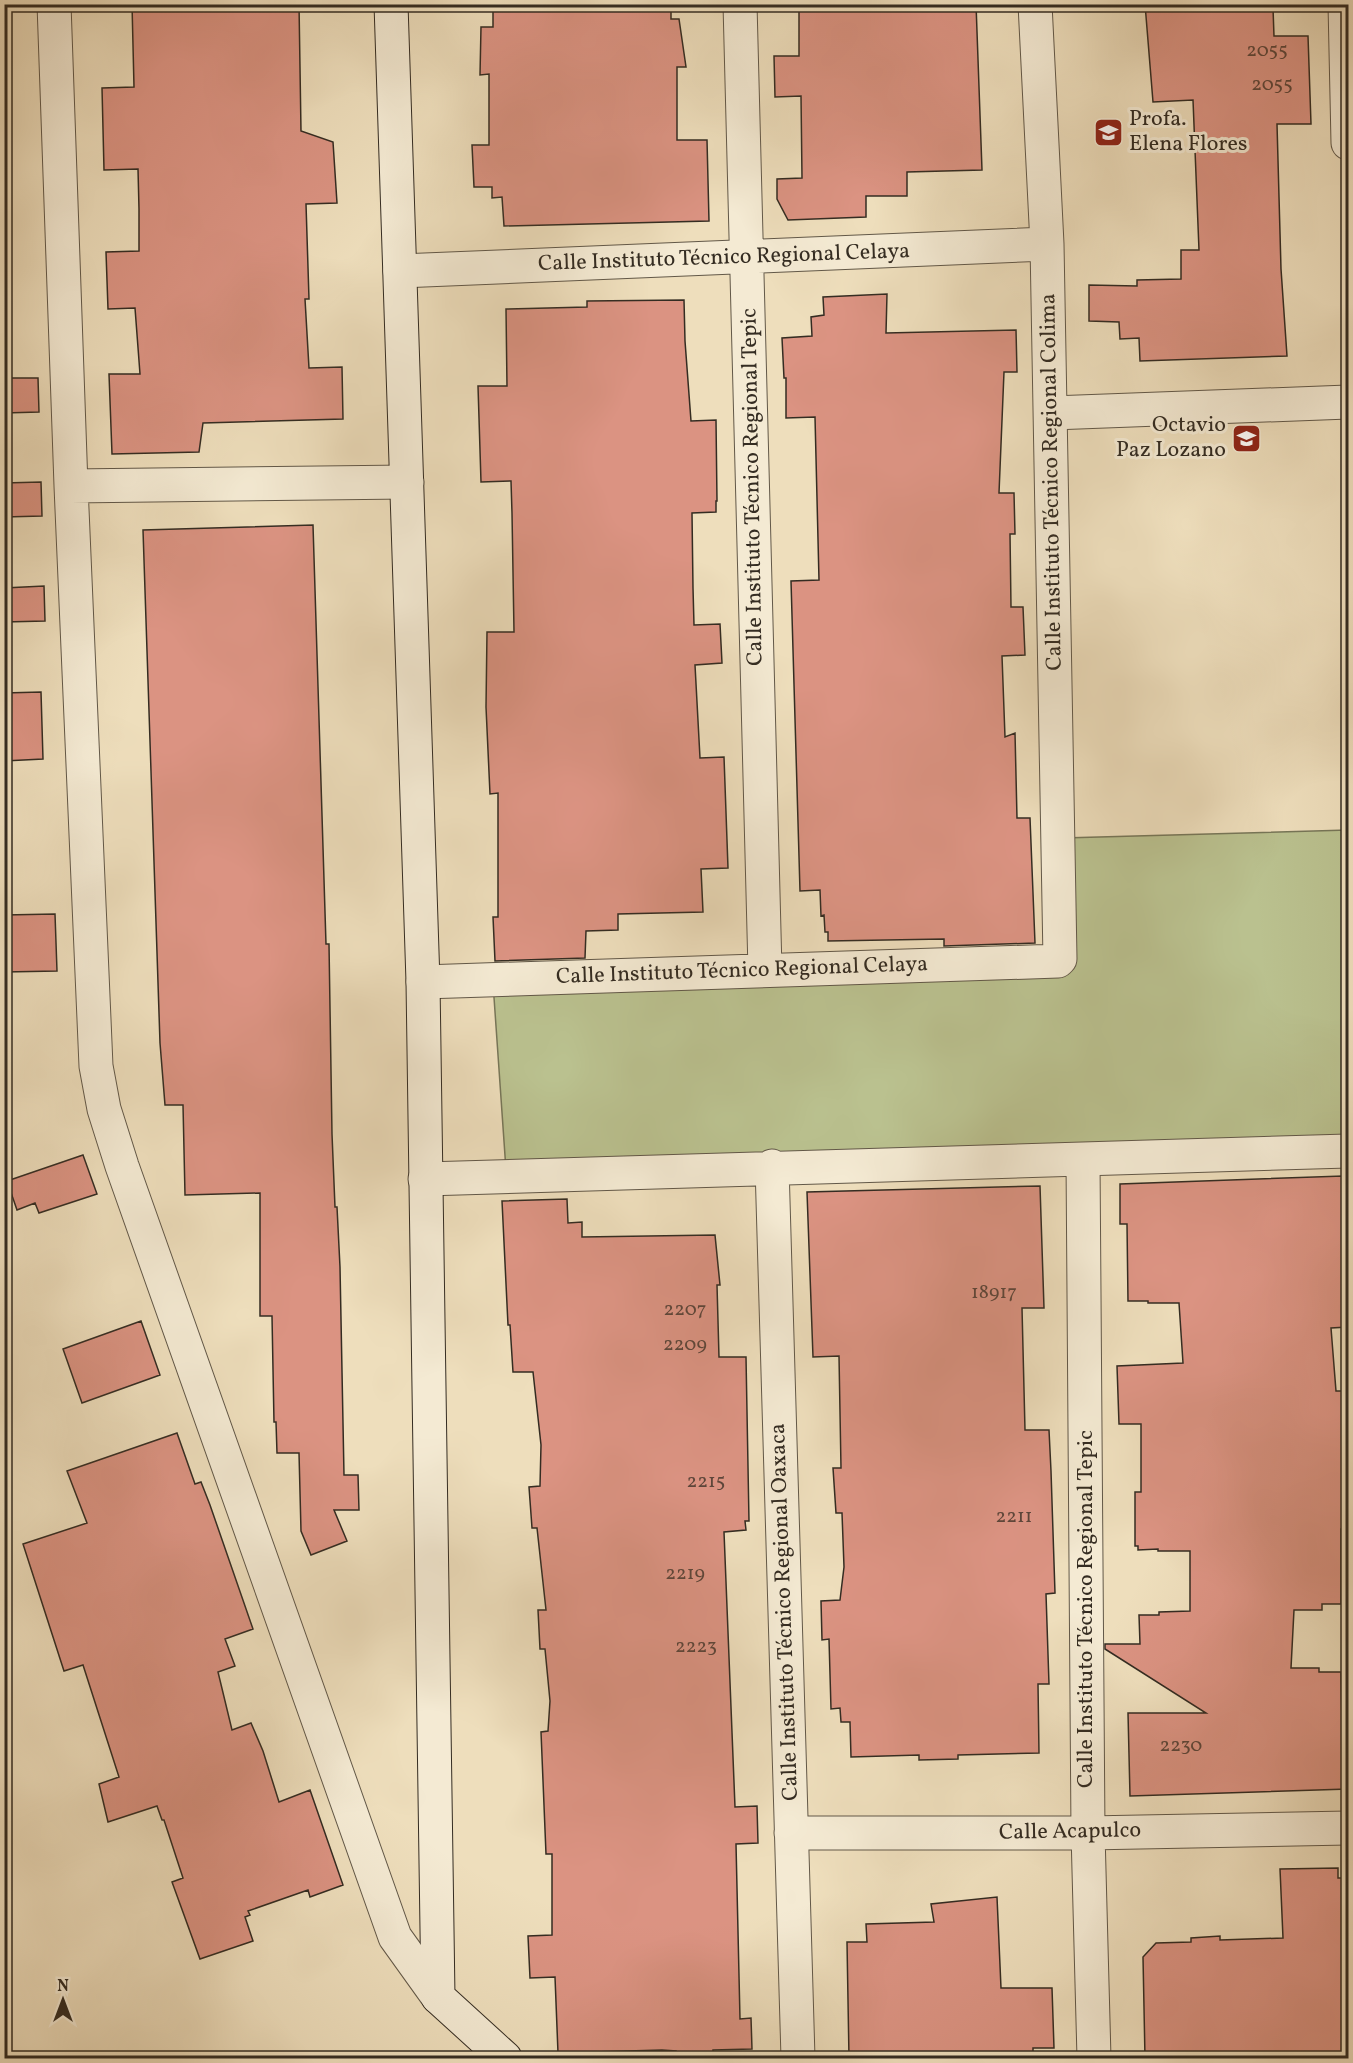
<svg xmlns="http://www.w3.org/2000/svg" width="1353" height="2063" font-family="Vollkorn,serif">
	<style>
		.green { fill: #bac18f; stroke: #777658; stroke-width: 1.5 }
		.building { fill: #db9382; stroke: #342c22; stroke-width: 1.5 }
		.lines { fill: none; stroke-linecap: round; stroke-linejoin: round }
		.street-casing { stroke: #625848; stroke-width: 35 }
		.secondary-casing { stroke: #342c22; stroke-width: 35 }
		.street { stroke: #f4ead3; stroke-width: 33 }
		.secondary { stroke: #f4ead3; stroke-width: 33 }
		.labels { text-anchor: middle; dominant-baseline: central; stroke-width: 6; stroke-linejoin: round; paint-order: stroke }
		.number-label { font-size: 20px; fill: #5e463a }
		.poi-label { font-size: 22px; fill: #342c22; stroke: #f4ead3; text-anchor: start }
		.street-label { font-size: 22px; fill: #342c22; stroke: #f4ead3 }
	</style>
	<rect width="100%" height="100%" fill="#eedebc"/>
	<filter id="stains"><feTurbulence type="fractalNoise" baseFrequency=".00333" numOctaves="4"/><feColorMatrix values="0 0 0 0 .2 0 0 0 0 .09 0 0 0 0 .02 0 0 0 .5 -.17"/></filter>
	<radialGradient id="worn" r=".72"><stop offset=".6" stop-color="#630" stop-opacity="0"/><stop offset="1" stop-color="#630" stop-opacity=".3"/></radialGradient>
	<path class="green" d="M1348,830V1146L506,1170L493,983L1066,968L1063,838Z"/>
	<path class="building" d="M132,4H299L301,131L333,142L337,203L306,204L309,299H305L309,368L342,367L343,419L203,423L199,452L112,454L109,374H140L135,308L108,309L106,252L139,251V209L138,169L104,170L102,88L134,87Z
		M493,4H671V19H679L686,67H677V140H707L709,221L504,226L502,197L492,198V187H474L472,145H489V74L480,75L481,27H493Z
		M799,4H976L982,170L907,172V196H866V217L788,220L777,199V179L802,178L801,96L775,97L774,56H799Z
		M1145,4H1254V8H1273L1274,36H1308L1311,124H1277L1281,269L1287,356L1140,361L1139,338L1120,339L1119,322L1089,321V285L1137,286V280L1181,279V250H1199L1193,100L1153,102Z
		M887,294L886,333L1016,330L1017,372H1004L999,493H1014L1015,534H1010L1011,607H1023L1025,655L1002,656L1005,737L1015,733L1017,818H1030L1035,943L944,946V939L828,941V932H825L824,915L821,916L820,890L800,891L791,581L819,580L815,417L786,418V378H784L782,338L812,336L811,317L824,315L823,297Z
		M684,300L685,341L691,421L716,420L717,501H716V512L692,513L693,588L694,625L720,624L722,663L695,665L700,758L724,757L728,868L701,869L703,912L618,914V930L586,931L585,958L495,961L493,917H498V793L490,794L486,707L487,632H514L512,513L511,481L481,482L478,386H507L506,309L587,307V301Z
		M4,378H38L39,412L4,413Z
		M41,482L42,516L4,517V483Z
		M313,525L326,944H329L332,1134L335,1207H337L340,1267L344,1475H358L359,1510H334L347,1541L311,1555L301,1531L299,1453H277L276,1422H274L272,1316H260V1193L185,1195L183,1105H165L160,1043L143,530Z
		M44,586L45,621L4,622V588Z
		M41,692L43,759L4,761V693Z
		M55,914L57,971L4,972V915Z
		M83,1155L97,1194L39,1213L35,1203L17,1210L7,1181Z
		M1343,1176L1348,1327L1331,1328L1336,1391H1348V1529H1341V1604H1322V1610H1294L1291,1668H1319V1672H1341L1342,1722H1348V1789L1130,1796L1128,1713H1206L1105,1649V1644H1140L1139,1615H1159V1612L1190,1611V1551H1158V1549L1138,1550V1546H1135V1492H1141V1424H1119L1117,1366L1183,1363L1179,1303H1148V1301H1128L1127,1224H1120V1184Z
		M1040,1186L1044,1308H1022L1025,1430H1049L1051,1471L1055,1593L1046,1594L1049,1684H1038L1039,1753L958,1755V1759L919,1760V1755L851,1757L850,1722H841L840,1708L831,1709L829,1639L822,1640L821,1601L840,1600L844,1567L842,1513H836L833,1468H841L839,1356L813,1357L807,1192Z
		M567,1199L568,1223L582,1222V1237L715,1235L720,1285H717L719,1357H746L749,1521H745L746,1530L724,1532L735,1807L757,1806L758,1843L736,1844L740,2019L751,2018L752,2049L713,2050V2054L676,2055V2051L662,2050L558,2053L555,1977L530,1978L528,1936L552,1935V1854H546L541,1732L548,1731L550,1701L545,1649H540L538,1610H546L537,1528H532L529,1487L540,1486L541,1445L533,1372H513L510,1325H508L502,1201Z
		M141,1321L160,1375L82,1403L63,1349Z
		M177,1433L195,1484L201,1482L210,1505L253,1629L225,1639L235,1666L218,1672L232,1730L251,1723L263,1751L279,1802L310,1790L343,1885L310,1897L308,1890L248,1911L250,1915L245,1917L253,1941L200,1959L172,1882L183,1878L164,1820H162L157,1806L108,1822L99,1784L119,1777L83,1665L64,1671L23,1544L87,1523L67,1471Z
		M1338,1868V1878H1348V2058H1145L1143,1957L1156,1943L1191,1942V1938L1220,1936V1940L1283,1938L1280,1869Z
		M997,1897L1001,1988H1052L1054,2048H1033V2053L1002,2054V2058H956V2055L918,2058H849L847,1942H867L866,1924L934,1922L931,1904Z"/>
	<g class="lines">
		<defs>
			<path id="street" d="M54,4L71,486L96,1066L104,1109L122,1166L395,1937L438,1997
				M740,4L765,970
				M1345,4L1348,143
				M400,271L1047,244
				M1052,413L1348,402
				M71,486L407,482
				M423,982L1058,961L1060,959L1047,244L1035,4
				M1083,1160L1088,1833L1094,2058
				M772,1166L798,2058
				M425,1179C733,1168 1041,1161 1348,1151
				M791,1833H1088L1348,1828"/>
			<path id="secondary" d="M391,4L423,982L438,1997L505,2058"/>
		</defs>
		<use href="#street" class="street-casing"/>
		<use href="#secondary" class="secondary-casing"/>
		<use href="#street" class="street"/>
		<use href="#secondary" class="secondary"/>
	</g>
	<defs>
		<symbol id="school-square" viewBox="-11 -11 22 22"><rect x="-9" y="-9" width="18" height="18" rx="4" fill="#8f2418" stroke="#f4ead3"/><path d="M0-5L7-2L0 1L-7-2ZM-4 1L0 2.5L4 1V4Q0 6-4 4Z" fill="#fff"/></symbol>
	</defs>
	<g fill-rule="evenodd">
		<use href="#school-square" x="1092" y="116" width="33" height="33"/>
		<use href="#school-square" x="1230" y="422" width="33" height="33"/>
	</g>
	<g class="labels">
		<g class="number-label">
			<text x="1267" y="51">2055</text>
			<text x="1272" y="85">2055</text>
			<text x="994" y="1293">18917</text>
			<text x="685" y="1310">2207</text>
			<text x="685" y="1345">2209</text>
			<text x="706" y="1482">2215</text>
			<text x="1014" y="1517">2211</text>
			<text x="685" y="1574">2219</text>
			<text x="696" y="1647">2223</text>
			<text x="1181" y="1746">2230</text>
		</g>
		<g class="poi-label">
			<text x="1129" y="119">Profa.<tspan x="1129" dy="25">Elena Flores</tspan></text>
			<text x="1226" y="425" text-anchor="end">Octavio<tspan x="1226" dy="25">Paz Lozano</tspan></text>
		</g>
		<g class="street-label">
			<text transform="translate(724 258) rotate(-2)">Calle Instituto Técnico Regional Celaya</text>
			<text transform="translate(1052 482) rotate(-91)">Calle Instituto Técnico Regional Colima</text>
			<text transform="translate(753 487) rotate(-91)">Calle Instituto Técnico Regional Tepic</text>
			<text transform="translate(742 971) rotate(-2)">Calle Instituto Técnico Regional Celaya</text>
			<text transform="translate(1086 1609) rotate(-90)">Calle Instituto Técnico Regional Tepic</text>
			<text transform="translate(785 1612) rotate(-92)">Calle Instituto Técnico Regional Oaxaca</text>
			<text transform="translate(1070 1832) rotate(-1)">Calle Acapulco</text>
		</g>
	</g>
	<rect width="1353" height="2063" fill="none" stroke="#eedebc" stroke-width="24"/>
	<rect x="6" y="6" width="1341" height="2051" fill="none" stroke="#342c22" stroke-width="3"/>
	<rect x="12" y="12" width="1329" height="2039" fill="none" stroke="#342c22" stroke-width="1.5"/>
	<g transform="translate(63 2000)" stroke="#f4ead3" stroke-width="4.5" paint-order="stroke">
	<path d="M0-4.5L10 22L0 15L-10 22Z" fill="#342c22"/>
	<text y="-9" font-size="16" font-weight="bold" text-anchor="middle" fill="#342c22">N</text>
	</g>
	<rect width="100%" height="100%" filter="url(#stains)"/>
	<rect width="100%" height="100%" fill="url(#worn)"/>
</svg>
